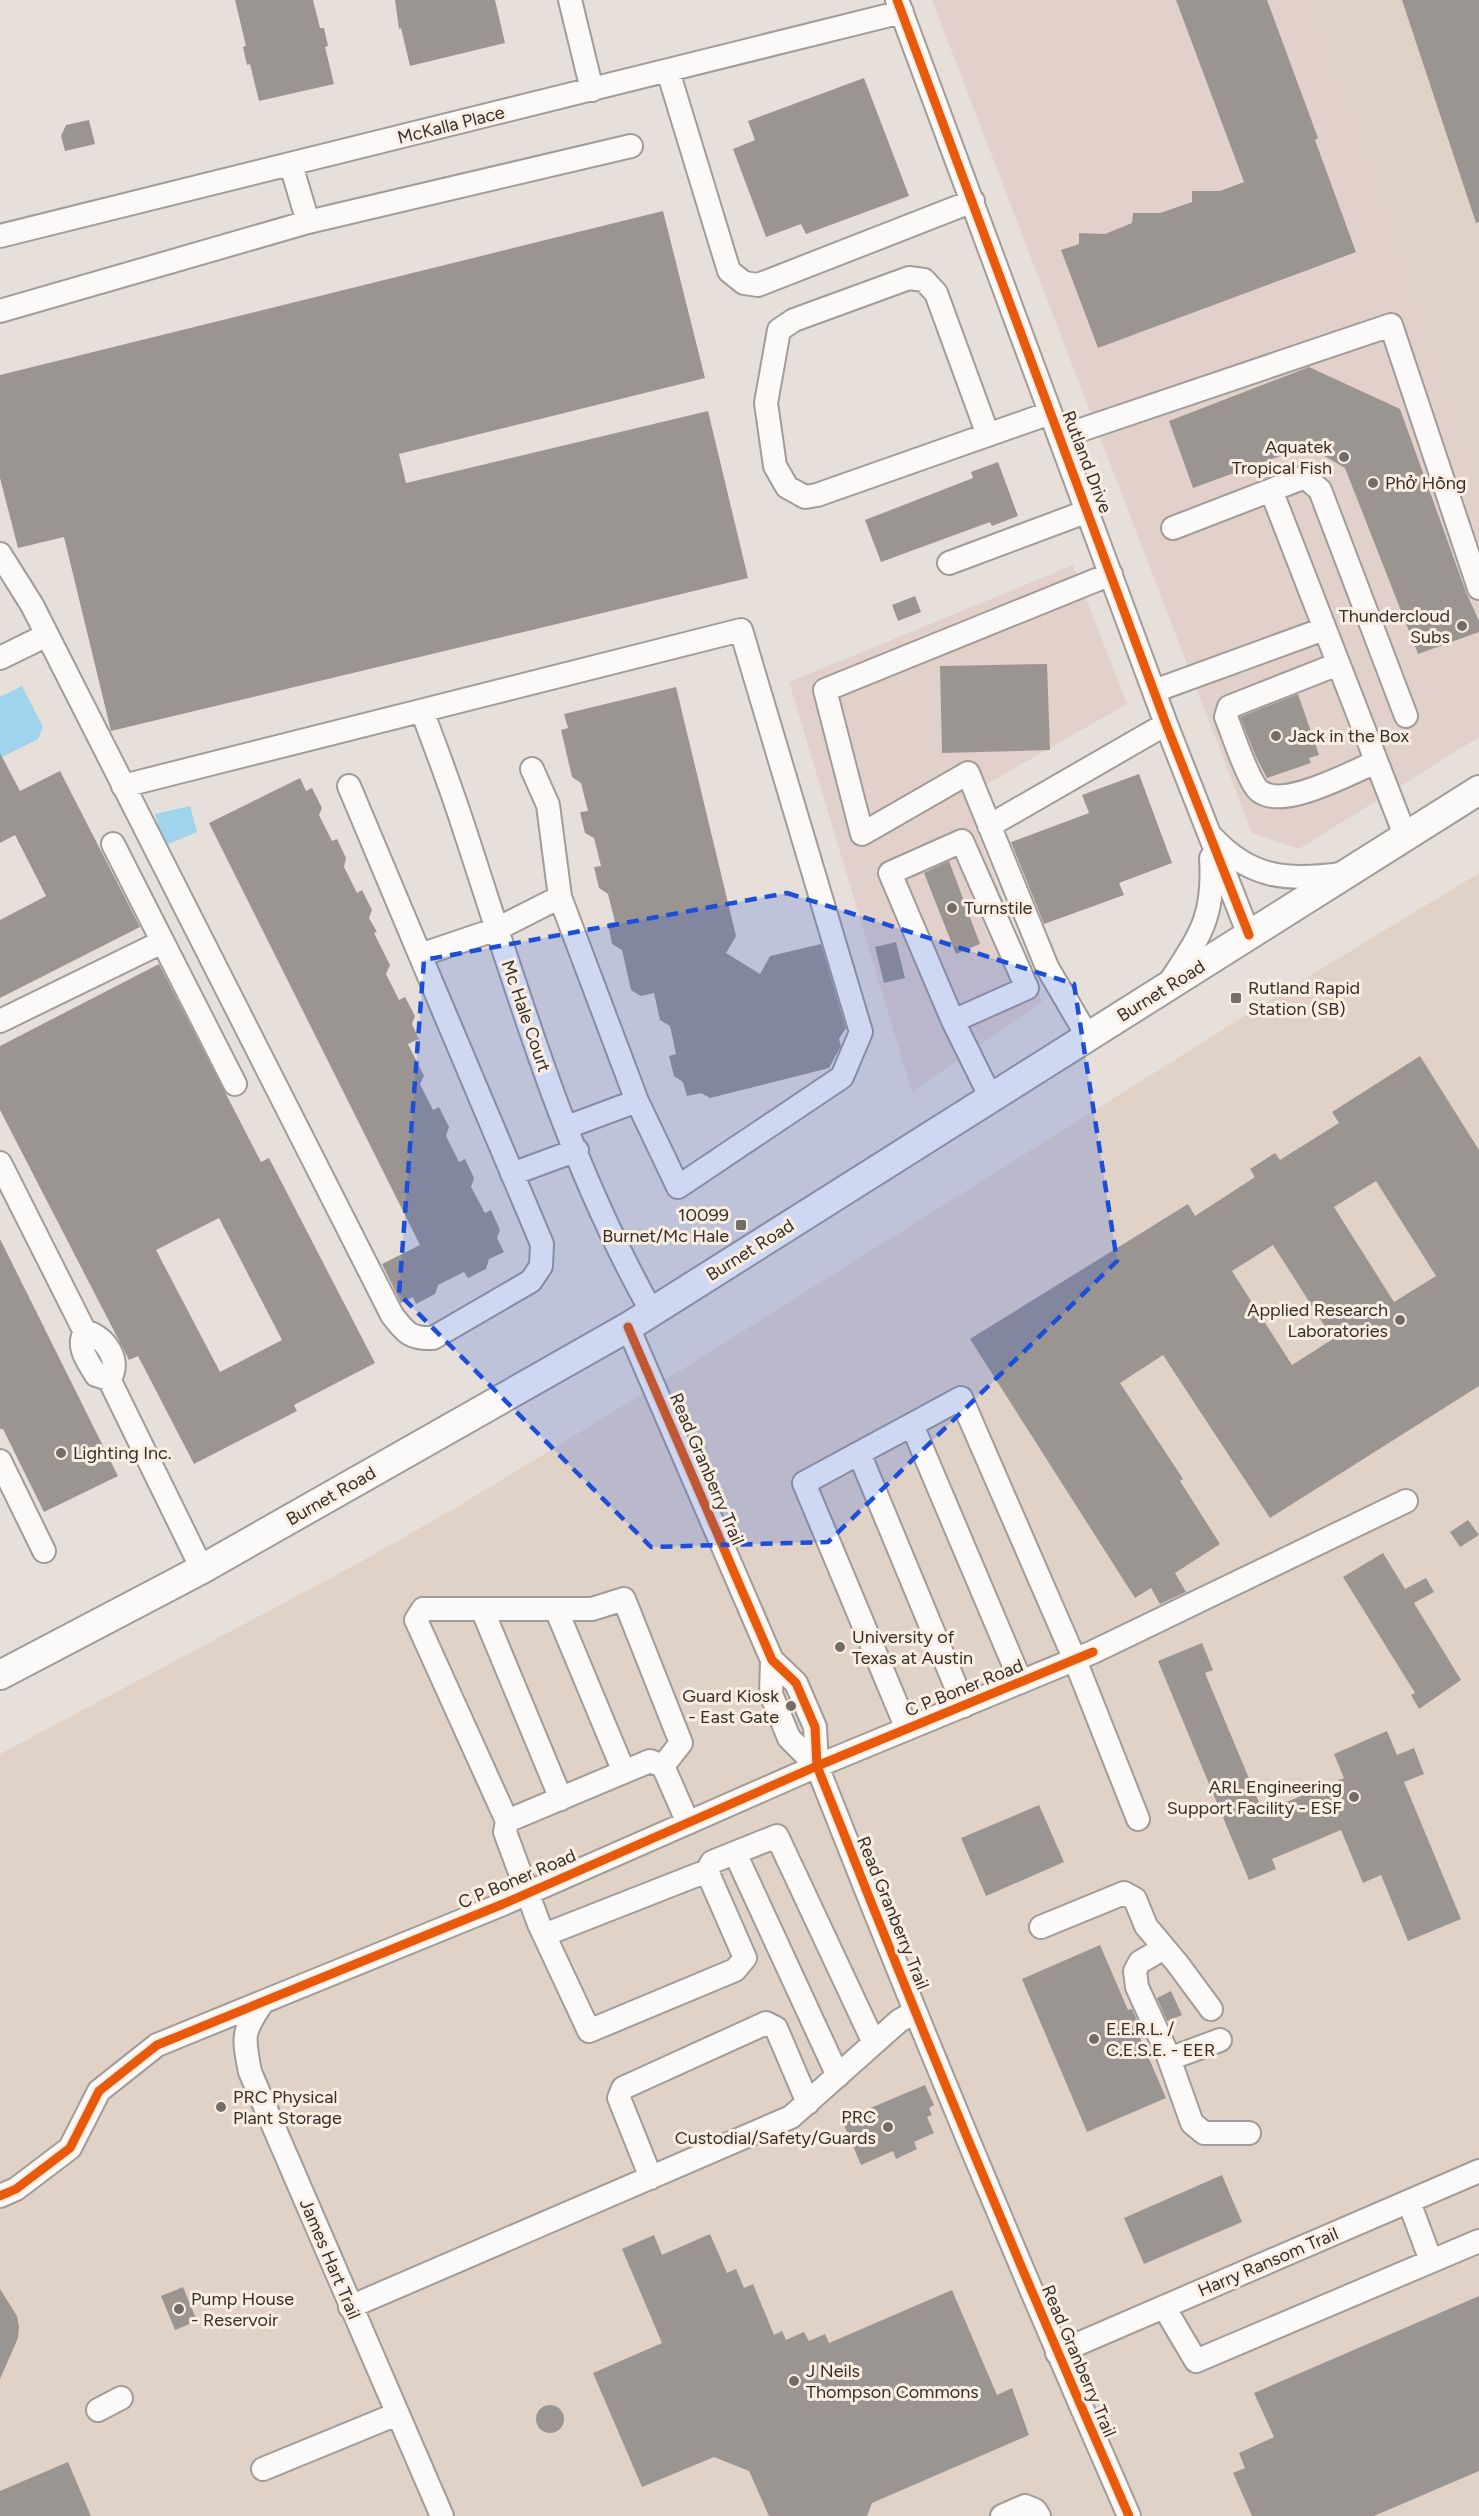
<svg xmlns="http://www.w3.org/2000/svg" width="1479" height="2516" font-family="Figtree,sans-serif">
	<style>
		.commercial { fill: #e2d1cb }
		.built { fill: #dfd2c7 }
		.education { fill: #e1d2c8 }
		.water { fill: #a0d3ec }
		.building { fill: #9b9591; fill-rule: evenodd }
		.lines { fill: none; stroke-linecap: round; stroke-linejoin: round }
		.minor-casing { stroke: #a19c97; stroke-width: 26 }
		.major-casing { stroke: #a19c97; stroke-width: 32 }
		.minor { stroke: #fbfaf9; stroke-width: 22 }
		.major { stroke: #fbfaf9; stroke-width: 28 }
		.cycleway-casing { stroke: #faede1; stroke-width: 13 }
		.cycleway { stroke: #e8590c; stroke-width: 9 }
		.marked { fill: #1d4ed8; fill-opacity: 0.2; stroke: #1d4ed8; stroke-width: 4.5; stroke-dasharray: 12 8; stroke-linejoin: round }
		.poi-dot { fill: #736d68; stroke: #faede1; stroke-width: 2 }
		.labels { text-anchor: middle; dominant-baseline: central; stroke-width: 6; stroke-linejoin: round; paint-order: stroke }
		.street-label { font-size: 18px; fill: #342f2b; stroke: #faede1 }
		.poi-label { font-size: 18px; fill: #342f2b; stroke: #faede1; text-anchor: start }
	</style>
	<rect width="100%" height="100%" fill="#e7e0da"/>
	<path class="commercial" d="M932,0H1313L1412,281L1479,487V737L1299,849L1252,833Z
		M1073,565L1127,704L964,797L1042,1002L912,1092L789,682Z"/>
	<path class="built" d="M1313,0H1479V487L1412,281Z"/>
	<path class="education" d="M1479,873V2516H0V1754L355,1565L457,1507L654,1387L1278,995Z"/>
	<path class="water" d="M22,686L43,727L38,739L0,758V697Z
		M190,806L197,832L164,846L155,814Z"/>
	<path class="building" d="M235,0H313L320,28H324L328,46L325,47L334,84L259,101L250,64L247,65L243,47L246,46Z
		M395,0H495L505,43L410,66L401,28L399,29Z
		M1176,0H1267L1318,138L1315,140L1356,252L1098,348L1061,250L1079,244V233L1105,234L1132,223L1133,213H1160L1192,202V191H1220L1244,182Z
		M1402,0H1479V222L1476,223Z
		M864,78L909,196L806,234L801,224L766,237L733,149L755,140L748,121Z
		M89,120L95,144L65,151L61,136L66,125Z
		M663,211L705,378L399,454L406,483L708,411L748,578L111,731L64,537L18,548L0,478V375Z
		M1309,367L1400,409L1466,592L1479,621V632L1418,654L1345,468L1307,446L1193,488L1169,421Z
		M998,462L1018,516L992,526L990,522L881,562L865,520L973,478L971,472Z
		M915,596L921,612L898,621L892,605Z
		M1047,664L1050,750L942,753L940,666Z
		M676,687L736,936L726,953L760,974L770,956L821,944L846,1028L839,1039L841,1046L829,1068L710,1098L701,1093L687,1096L683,1082L674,1076L669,1056L676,1054L670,1026L660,1020L654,993L641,996L631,990L622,950L612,944L608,923L615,922L608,894L599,888L594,867L601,866L594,838L585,833L580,812L588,811L581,783L572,777L561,730L568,728L564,714Z
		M1298,694L1319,755L1309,758L1311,763L1267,778L1256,757L1240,717Z
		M0,753L20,791L60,771L140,927L0,998V920L46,896L15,835L0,843Z
		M1139,774L1172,863L1119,883L1124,895L1044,924L1011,842L1089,813L1082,795Z
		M300,778L306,791L312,788L322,808L319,815L332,841L337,839L346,858L344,867L357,893L362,890L372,910L369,918L377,932L374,933L390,965L386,974L399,1000L405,997L415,1016L412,1024L419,1039L408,1044L424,1076L420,1084L433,1110L439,1107L449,1127L446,1136L459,1162L465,1159L474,1178L471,1187L485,1213L491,1210L500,1230L497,1238L504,1252L489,1259L486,1269L468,1278L464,1272L438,1285L435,1294L416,1304L413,1297L401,1303L382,1264L420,1245L209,823Z
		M949,861L980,944L956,954L924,873Z
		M896,942L905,978L884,983L875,947Z
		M159,964L261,1162L269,1158L375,1363L294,1405L297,1411L194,1464L138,1356L129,1360L0,1110V1046ZM219,1218L282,1340L220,1372L156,1250Z
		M1420,1056L1479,1150V1386L1270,1518L1163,1355L1120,1383L1183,1479L1180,1481L1220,1544L1175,1573L1186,1592L1160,1604L1151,1588L1135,1598L970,1339L1188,1204L1195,1216L1255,1177L1250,1169L1275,1153L1280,1160L1339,1123L1332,1112ZM1376,1181L1436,1276L1394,1302L1334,1207ZM1273,1245L1333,1339L1292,1365L1232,1271Z
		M0,1239L118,1476L44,1512L3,1429H0Z
		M1468,1520L1479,1535L1460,1547L1450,1532Z
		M1383,1553L1405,1589L1426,1578L1434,1592L1414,1603L1461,1680L1419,1709L1411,1695L1415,1693L1343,1577Z
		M1202,1643L1213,1670L1205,1673L1263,1812L1344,1778L1334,1754L1387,1731L1397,1755L1414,1748L1424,1774L1404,1782L1461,1919L1408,1941L1381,1875L1363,1883L1341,1830L1272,1859L1276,1869L1249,1880L1158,1661Z
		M1039,1805L1064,1862L986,1896L961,1838Z
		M1100,1945L1128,2010L1132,2009L1142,2031L1138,2033L1166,2098L1087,2132L1022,1979Z
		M1171,1991L1182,2015L1167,2021L1157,1998Z
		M925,2085L934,2105L929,2108L932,2115L927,2117L934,2133L914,2142L917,2149L896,2159L893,2151L861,2165L842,2120Z
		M1222,2175L1242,2222L1144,2264L1124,2218Z
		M710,2234L727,2273L736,2269L744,2288L753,2284L774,2335L782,2331L786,2340L804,2332L809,2341L825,2334L829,2343L952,2290L997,2395L1012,2388L1029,2435L872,2503L867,2516H769L749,2471L714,2457L642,2487L593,2373L662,2343L622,2249L654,2235L662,2255Z
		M183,2287L197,2321L175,2330L161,2296Z
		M0,2289L17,2316L19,2327L18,2338L0,2379Z
		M1479,2296V2471L1374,2516H1252L1233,2473L1245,2468L1239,2453L1274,2437L1254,2393Z
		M536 2419a14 14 0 1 1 28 0a14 14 0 1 1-28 0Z
		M68,2462L91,2516H0V2491Z"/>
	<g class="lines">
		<defs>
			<path id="minor" d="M570,0L592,90
				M897,0L1166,724L1249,935
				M668,71L729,271L744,283L758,285L973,201
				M291,165L308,222
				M0,236L902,12
				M0,311L308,222L631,146
				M988,435L936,293L924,280L909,278L794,320L779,330L766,403L775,466L787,487L805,497L817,495L1050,413
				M1060,437L1391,325L1479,588
				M1271,490L1405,835
				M1173,528L1305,477L1320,490L1406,716
				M0,554L32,605L392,1315C405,1332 410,1339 433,1338L531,1281L541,1266L542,1244L420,955L497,929L560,897L637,1101
				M949,563L1088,511
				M0,658L47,635
				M1338,664L1229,707L1226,717C1234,737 1244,769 1255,786C1274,816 1351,772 1376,762
				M1154,691L1324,629
				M422,711C436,748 450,785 462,822C517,988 565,1159 652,1312
				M532,769L548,805L560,897
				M123,786L741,630L861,1032L842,1077L678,1187L637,1101L567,1127
				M349,786L420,955
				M989,826L1166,724
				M1213,838C1251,879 1289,881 1342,874
				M113,844L235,1084
				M1168,985C1199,936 1215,919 1211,858
				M0,1021L162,942
				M953,1021L1027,988L962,841L890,873L953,1021L991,1098
				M1088,1037L1047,967L968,773L862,834L825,690L1111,574
				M0,1163L85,1332
				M512,1174L577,1150
				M628,1327L772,1660L796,1683L815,1727L817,1766C916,2018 1020,2268 1129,2516
				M85,1332C104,1334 123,1363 109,1379L96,1375C88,1361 76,1347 85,1332Z
				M109,1379L202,1569
				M912,1425L1021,1682
				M859,1453L964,1706
				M0,1461L44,1551
				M482,1609L561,1799
				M556,1609L624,1772
				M772,1660L771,1694L789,1738L817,1766
				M907,1729L804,1483L961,1398L1075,1660L1138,1819
				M507,1821L416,1620L423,1609H592L624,1599L681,1743L663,1766
				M688,1823L663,1766L650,1761L507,1821L505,1832L539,1924L589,2031L735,1970L745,1958L707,1871L712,1862L777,1836L874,2043
				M735,1853L838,2076
				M1041,1927L1124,1893L1135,1899L1146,1926L1177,1963L1211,2009
				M544,1935L707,1871
				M1164,1948L1140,1962L1135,1971L1137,1987L1167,2053L1192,2123L1204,2133H1249
				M263,2002C242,2032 243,2036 250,2072L442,2516
				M1169,2059L1220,2040
				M651,2178L619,2098L623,2088L766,2023L776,2028L808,2103
				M0,2196L16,2189L70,2148L99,2091L157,2045L503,1904L817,1766L1093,1652L1406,1501
				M1409,2202L1431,2261
				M350,2307L791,2117L899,2021L914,2012
				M1164,2307L1196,2361L1479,2241
				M1057,2353L1479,2171
				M98,2410L121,2398
				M263,2469L397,2414
				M1002,2516L1025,2506L1035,2510L1039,2516"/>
			<path id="major" d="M0,1675L202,1569L628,1327L1479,790"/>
		</defs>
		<use href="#minor" class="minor-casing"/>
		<use href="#major" class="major-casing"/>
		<use href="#minor" class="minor"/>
		<use href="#major" class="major"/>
		<defs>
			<path id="cycleway" d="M897,0L1166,724L1249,935
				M628,1327L772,1660L796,1683L815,1727L817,1766C916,2018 1020,2268 1129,2516
				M0,2196L16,2189L70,2148L99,2091L157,2045L503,1904L817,1766L1093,1652"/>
		</defs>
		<use href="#cycleway" class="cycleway-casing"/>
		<use href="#cycleway" class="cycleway"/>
	</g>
	<path class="marked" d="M787,893L1074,984L1117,1261L828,1542L651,1547L399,1294L424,960Z"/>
	<g class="poi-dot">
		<circle cx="1344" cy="457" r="6"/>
		<circle cx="1373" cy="483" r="6"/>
		<circle cx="1462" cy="626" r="6"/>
		<circle cx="1276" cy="736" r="6"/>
		<circle cx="952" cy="908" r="6"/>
		<rect x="1230" y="992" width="12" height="12" rx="3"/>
		<rect x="735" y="1219" width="12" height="12" rx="3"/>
		<circle cx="1400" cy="1320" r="6"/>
		<circle cx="61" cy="1453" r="6"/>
		<circle cx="840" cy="1647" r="6"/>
		<circle cx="791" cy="1706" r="6"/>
		<circle cx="1354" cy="1797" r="6"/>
		<circle cx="1094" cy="2039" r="6"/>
		<circle cx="221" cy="2107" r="6"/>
		<circle cx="888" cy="2127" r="6"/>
		<circle cx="179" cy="2309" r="6"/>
		<circle cx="794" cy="2381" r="6"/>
	</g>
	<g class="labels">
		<g class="street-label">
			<text transform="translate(451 125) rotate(-14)">McKalla Place</text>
			<text transform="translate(1087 462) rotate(69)">Rutland Drive</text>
			<text transform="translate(1161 991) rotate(-32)">Burnet Road</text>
			<text transform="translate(526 1016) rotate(71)">Mc Hale Court</text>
			<text transform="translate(750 1250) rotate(-32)">Burnet Road</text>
			<text transform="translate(707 1469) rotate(67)">Read Granberry Trail</text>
			<text transform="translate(331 1496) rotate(-30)">Burnet Road</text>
			<text transform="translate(964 1688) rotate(-22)">C P Boner Road</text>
			<text transform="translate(517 1879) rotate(-23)">C P Boner Road</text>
			<text transform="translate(893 1913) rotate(68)">Read Granberry Trail</text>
			<text transform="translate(330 2259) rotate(67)">James Hart Trail</text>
			<text transform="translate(1268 2262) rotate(-23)">Harry Ransom Trail</text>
			<text transform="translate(1079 2361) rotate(67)">Read Granberry Trail</text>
		</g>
		<g class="poi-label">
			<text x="1332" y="447" text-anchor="end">Aquatek<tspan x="1332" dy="21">Tropical Fish</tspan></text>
			<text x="1385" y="483">Phở Hồng</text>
			<text x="1450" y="616" text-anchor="end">Thundercloud<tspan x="1450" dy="21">Subs</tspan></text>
			<text x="1288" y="736">Jack in the Box</text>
			<text x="964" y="908">Turnstile</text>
			<text x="1248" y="988">Rutland Rapid<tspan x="1248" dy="21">Station (SB)</tspan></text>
			<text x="729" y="1215" text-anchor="end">10099<tspan x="729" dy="21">Burnet/Mc Hale</tspan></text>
			<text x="1388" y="1310" text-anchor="end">Applied Research<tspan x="1388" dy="21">Laboratories</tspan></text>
			<text x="73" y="1453">Lighting Inc.</text>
			<text x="852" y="1637">University of<tspan x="852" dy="21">Texas at Austin</tspan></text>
			<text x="779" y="1696" text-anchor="end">Guard Kiosk<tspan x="779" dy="21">- East Gate</tspan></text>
			<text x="1342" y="1787" text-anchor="end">ARL Engineering<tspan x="1342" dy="21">Support Facility - ESF</tspan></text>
			<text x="1106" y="2029">E.E.R.L. /<tspan x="1106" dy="21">C.E.S.E. - EER</tspan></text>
			<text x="233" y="2097">PRC Physical<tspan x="233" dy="21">Plant Storage</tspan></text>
			<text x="876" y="2117" text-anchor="end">PRC<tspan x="876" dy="21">Custodial/Safety/Guards</tspan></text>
			<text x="191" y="2299">Pump House<tspan x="191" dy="21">- Reservoir</tspan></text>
			<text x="806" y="2371">J Neils<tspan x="806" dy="21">Thompson Commons</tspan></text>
		</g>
	</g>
</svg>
